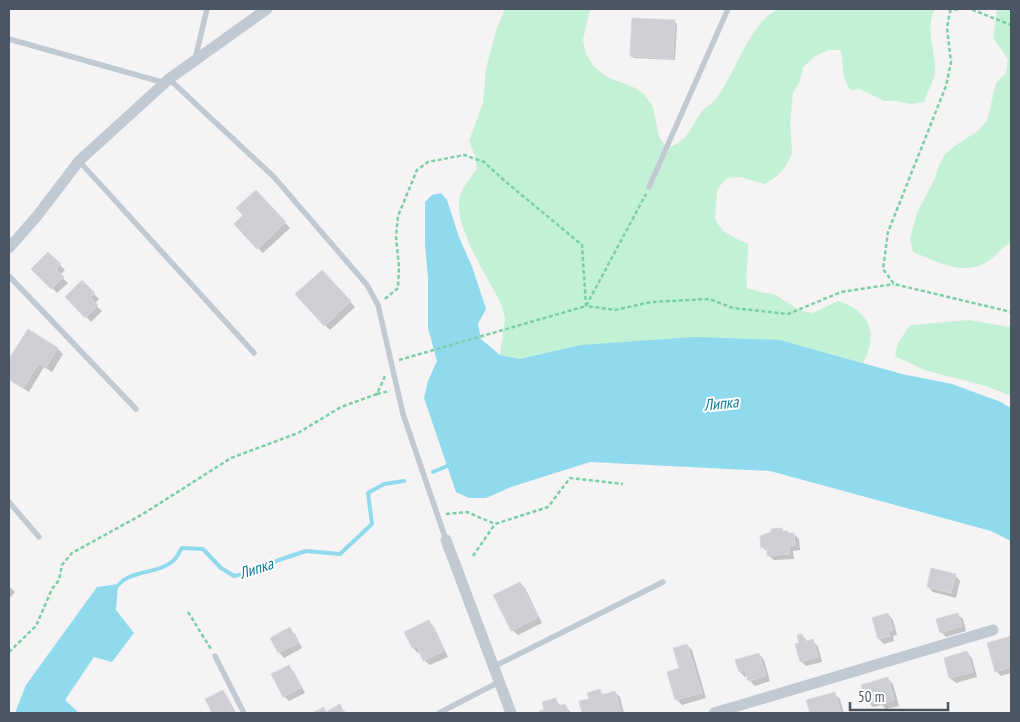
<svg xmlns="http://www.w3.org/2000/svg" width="1020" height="722" font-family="'PT Sans Narrow',sans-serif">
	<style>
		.green { fill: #c3f1d5 }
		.water { fill: #90daee }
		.shadow { fill: #0003 }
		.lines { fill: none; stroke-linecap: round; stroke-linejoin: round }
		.stream { stroke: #90daee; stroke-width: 4 }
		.building { fill: #cdcfd5; stroke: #d7d9de }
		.path { stroke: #7ad0a6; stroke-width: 2.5; stroke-dasharray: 4 2.5; stroke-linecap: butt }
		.lane { stroke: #c1cad2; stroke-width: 5.5 }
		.street { stroke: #c1cad2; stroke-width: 11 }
		.labels { text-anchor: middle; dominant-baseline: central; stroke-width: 4; stroke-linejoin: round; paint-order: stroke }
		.water-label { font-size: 16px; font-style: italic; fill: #0c7c9b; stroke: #fff }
	</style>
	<rect width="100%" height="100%" fill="#f5f3f3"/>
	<path class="green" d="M505,9H590L583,40L586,54L594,67L607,77L633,87L644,94L653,107L659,137L667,148C691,140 689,127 703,110C707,106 712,104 715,100C735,76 750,20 779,9H935C924,28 936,51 935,72C934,81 927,92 924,102L911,104L897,101H884L860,89L850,90L844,78L841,50H828L814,57L803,67L800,81L793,93L790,123L792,153L786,166L777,176L765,184L740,177L726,178L717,190L715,219L723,231L735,238L748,244C749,259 745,272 747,288L761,292L774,294L799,310L813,313L838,301C870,311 879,334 863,363L780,340L580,345L520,359L500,355L505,319L502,306C489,278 452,226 460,196C463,186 471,177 477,169L475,156L469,141L483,103L486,68L497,28Z
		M997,9H1011V243C999,248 997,256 987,262C963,277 937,261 913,252L910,239L917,213L935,178L939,165L945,154L956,145L978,131L987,121L996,83L1006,73L1008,59L993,38Z
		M969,320L1011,327V396L986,386L924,370L895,356L898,343L910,325Z"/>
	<path class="water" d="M441,193L447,200L459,237L473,269L486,309L478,324L481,339L500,355L520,359L580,345L695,337L780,340L902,374L952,384L1001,402L1011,408V541L991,531L770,471L590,462L511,487L486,498H469L456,492L424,398L428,381L437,361L428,328V278L425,244V202L432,195Z
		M118,584L116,610L134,633L112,662L94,657L65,700L79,713H15L26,685L97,587Z"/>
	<path class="shadow" d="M675,22L677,24L675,60L634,58L631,56Z
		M261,197L290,228L263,253L258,248L245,215Z
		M48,253L65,270L60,275L68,283L57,293L33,269Z
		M327,276L355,307L330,330L325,325Z
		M82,282L99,299L94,304L102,311L91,322L67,297Z
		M28,331L58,349L63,354L52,372L44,367L29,392L9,380V361Z
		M781,529L784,532L794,534L799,539L800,550L793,551L794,559L774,560L768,555V552L762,547Z
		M955,575L960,581L956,598L933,592L928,587Z
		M520,583L525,588L542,623L518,635L512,630Z
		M9,586L15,592L9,599Z
		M888,614L893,620L897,635L893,636L894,641L884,644L879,639Z
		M957,614L963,619L966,631L946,637L941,632Z
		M429,622L434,627L448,657L430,665L424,660L420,652L418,653L413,648L406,633Z
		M289,629L295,634L302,648L284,658L279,652L272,638Z
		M802,635L808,642L812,641L818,646L822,662L806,666L801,661L800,644Z
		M1011,637V673L1001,676L996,671L988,644Z
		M687,645L692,650L706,698L682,705L677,700L669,673L681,669Z
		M967,652L972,658L977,677L956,683L950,678L945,659Z
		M759,654L764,660L770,681L755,686L749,680L748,676L745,677L740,672L737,661Z
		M289,667L294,672L305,693L289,701L284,696Z
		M887,678L893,684L899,706L886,709L882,705L873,707L868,702Z
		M222,691L227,696L236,713H214L206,700Z
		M600,691L604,695L615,692L620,697L624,713H583L580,702L590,699Z
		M834,694L840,699L844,713H811L808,701Z
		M555,700L561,706L565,705L571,713H541L546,711Z
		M340,706L346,713H315L324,709L327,712Z"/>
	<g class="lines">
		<path class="stream" d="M433,472L452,464
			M116,588C128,569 157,575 173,561C177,558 179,552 182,548L203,549L221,568L234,576L252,572L279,560L306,551L340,554L372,524L368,493L384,484L404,481"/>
	</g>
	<path class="building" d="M632,18L675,20L673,59L630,56Z
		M256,190L286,222L257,249L234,224L243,215L236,208Z
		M48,252L61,264L56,269L64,277L51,289L31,269Z
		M322,270L351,301L324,326L295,294Z
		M82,280L95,293L90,298L98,305L85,318L65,297Z
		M28,329L58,348L46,367L39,363L23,388L9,379V359Z
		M782,528V531H788V533H794L795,545L789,546V554L767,556V547L761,548L760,536L771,532V529Z
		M931,568L956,574L951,593L927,587Z
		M520,582L538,617L511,631L493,595Z
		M888,613L893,630L888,631L890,636L878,639L872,618Z
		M958,613L962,626L940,633L936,619Z
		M429,620L444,651L423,661L417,646L412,648L404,632Z
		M290,627L298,643L278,653L270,638Z
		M802,634L805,642L813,639L818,657L800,662L795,644L799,643L797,635Z
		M1011,636V667L995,672L987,643Z
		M687,644L702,693L675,700L667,672L679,668L673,648Z
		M967,651L973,672L949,678L944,658Z
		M759,653L766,676L748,681L745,670L739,672L735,660Z
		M289,665L301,688L283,697L271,674Z
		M888,677L894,700L880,705L878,700L867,703L861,685Z
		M600,689L602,695L615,691L621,712L616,713H582L579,701L589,699L587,693Z
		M223,690L234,712L212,713L205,699Z
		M835,692L841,713H810L806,700Z
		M556,698L558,706L565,704L568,713H539V711L544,710L542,702Z
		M340,704L344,713H312L324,707L326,712Z"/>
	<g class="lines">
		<path class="path" d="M958,9L950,11L947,28L951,62L946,86L888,232L883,269L894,284L1011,312
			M973,9V10L1011,25
			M385,299L398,288L399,267L396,237L398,216L417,170L428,162L464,155L484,162L506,182L582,245L586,306L615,310L651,302L709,299L733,308L788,314L841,292L894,284
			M399,360L586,306L646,194
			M377,394L390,391
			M446,514L467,512L495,524L548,507L570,478L623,484
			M473,556L495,524
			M188,612L211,649
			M9,652L36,626L52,589L59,580L62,565L72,553L143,514L231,458L298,433L341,407L377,394L385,376"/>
		<path class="lane" d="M9,39L165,83
			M195,59L207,9
			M169,79L274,177L367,285L378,305L403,414L446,540
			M79,161L254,353
			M649,187L728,9
			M9,276L136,409
			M9,502L39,537
			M215,656L244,713
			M493,667L663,582
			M439,713L499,682"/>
		<path class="street" d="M9,248L37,216L79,161L169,79L267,9
			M446,540L511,713
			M714,713L993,630"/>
	</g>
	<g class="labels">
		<g class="water-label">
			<text transform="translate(721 403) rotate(-6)">Липка</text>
			<text transform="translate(256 568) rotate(-18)">Липка</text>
		</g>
	</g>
	<rect width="1020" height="722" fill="none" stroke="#4a5661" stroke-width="20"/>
	<path d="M850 702v8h98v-8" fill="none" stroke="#4a5661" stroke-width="2.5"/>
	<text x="858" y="702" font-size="15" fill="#4a5661" stroke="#ffffff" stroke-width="4" paint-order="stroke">50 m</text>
</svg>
